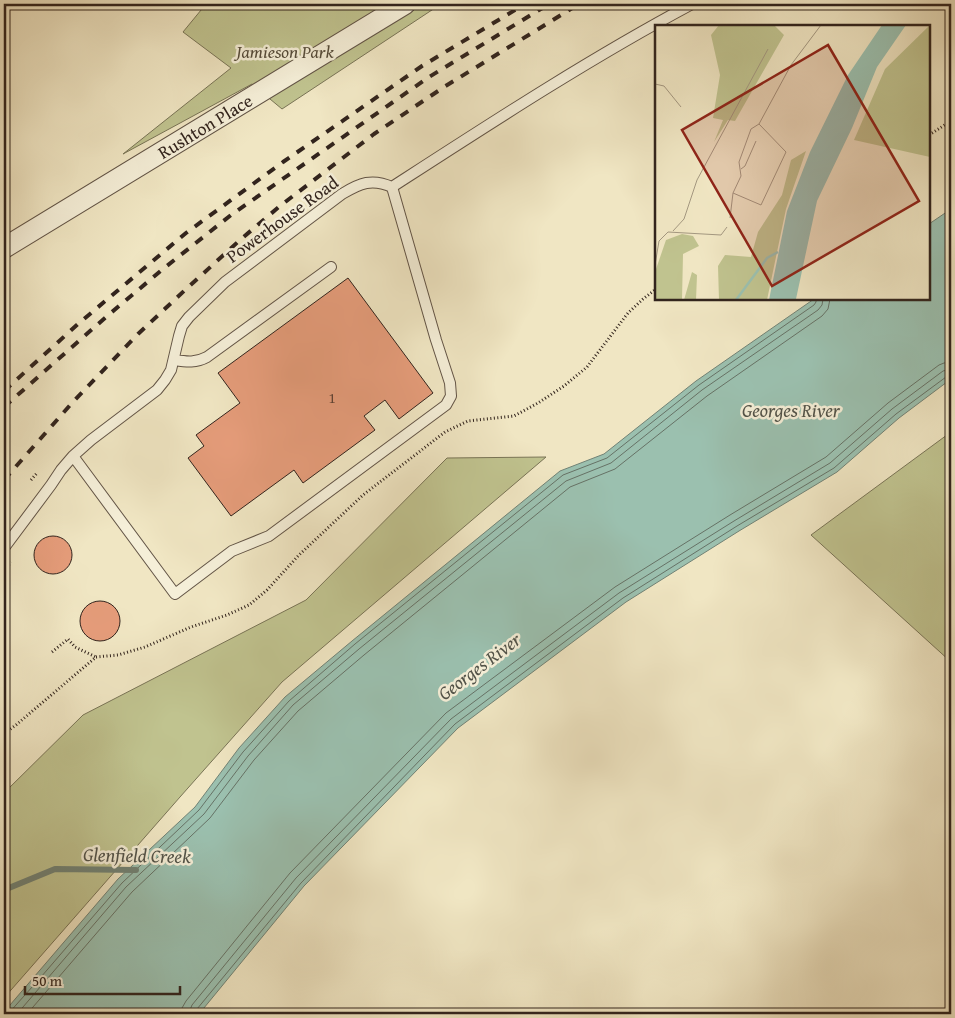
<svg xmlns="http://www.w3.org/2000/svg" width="955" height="1018" font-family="'Gentium Book Plus',serif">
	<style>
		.green { fill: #c0c38f; stroke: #797456 }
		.water { fill: #9bc0af; stroke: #718275 }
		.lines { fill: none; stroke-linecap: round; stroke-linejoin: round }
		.shore { stroke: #667266; stroke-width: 1 }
		.stream { stroke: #718275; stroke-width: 6 }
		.building { fill: #e59c7a; stroke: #32241d }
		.lane-casing { stroke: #625446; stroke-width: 12 }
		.street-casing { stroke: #625446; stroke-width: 22 }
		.path { stroke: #32241d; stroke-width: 3; stroke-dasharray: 1 2.5; stroke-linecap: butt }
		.lane { stroke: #f5efd8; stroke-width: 10 }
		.street { stroke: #f5efd8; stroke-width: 20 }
		.rail { stroke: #32241d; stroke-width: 4; stroke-dasharray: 9 9; stroke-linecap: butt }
		.labels { text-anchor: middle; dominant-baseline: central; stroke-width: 5; stroke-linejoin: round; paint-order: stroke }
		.number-label { font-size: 15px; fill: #5f4234 }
		.park-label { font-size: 18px; font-style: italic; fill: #564c3a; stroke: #f5efd8 }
		.street-label { font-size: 18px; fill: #32241d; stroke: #f5efd8 }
		.water-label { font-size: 19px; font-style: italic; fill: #525349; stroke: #f5efd8 }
		.inset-river { fill: none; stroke: #9bc0af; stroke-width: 2.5 }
		.inset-road { fill: none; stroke: #a49881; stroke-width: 1 }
		.view { fill: #8f2418; fill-opacity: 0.15; stroke: #8f2418; stroke-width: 2.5 }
		.inset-edge { fill: none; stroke: #32241d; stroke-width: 2.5 }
	</style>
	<rect width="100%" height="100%" fill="#f0e6c3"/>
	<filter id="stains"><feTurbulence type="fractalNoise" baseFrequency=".004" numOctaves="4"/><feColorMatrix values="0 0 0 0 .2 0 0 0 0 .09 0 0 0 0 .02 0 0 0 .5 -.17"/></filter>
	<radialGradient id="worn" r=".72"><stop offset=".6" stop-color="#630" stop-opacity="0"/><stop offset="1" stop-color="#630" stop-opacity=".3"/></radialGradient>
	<path class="green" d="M206,4H441L282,109L252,84L123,154L231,68L183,32Z
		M951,432V662L811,535Z
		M546,457L282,682L180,797L4,998V793L83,715L306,600L447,458Z"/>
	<path class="water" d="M951,209V379L899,418L837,472L739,531L626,602L458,728L304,886L199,1014H4V1012L118,879L195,807L239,748L285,697L352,641L560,471L604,454L696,381L814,299H929V224Z"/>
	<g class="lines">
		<path class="shore" d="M8,1014L41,977L122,883L199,810L243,752L289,701L355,644L563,475L607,458L699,385L814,305L816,302V299
			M17,1014L126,887L204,814L248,756L293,705L359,649L566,481L611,463L702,390L818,310L822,305L823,299
			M27,1014L132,892L210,818L254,760L298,711L364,655L570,487L615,469L707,396L822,316L828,309L830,299
			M182,1014V1008L186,1001L290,873L446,713L615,587L730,515L826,457L888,403L939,365L944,363L951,362
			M189,1014L190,1010L192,1005L296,878L451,719L619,593L734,521L830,463L892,409L943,371L951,369
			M196,1014L197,1009L301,883L455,724L623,598L737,526L834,468L896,414L946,377L951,376"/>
		<path class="stream" d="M4,890L55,869L136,870"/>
	</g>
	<path class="building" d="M348,278L433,393L399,419L385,400L364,416L375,430L303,483L294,470L231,516L188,458L204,446L196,435L240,403L218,373Z
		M34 555a19 19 0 1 1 38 0a19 19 0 1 1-38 0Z
		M80 621a20 20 0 1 1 40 0a20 20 0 1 1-40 0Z"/>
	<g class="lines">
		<defs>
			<path id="lane" d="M392,187C491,123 589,59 692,4
				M175,360C187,362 196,363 207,357L331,267
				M73,456L175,594L232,551L269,536L446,405L451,396L450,383L436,340L392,187
				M4,548L51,485L61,470L73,456L91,440L157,390L165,380L171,370L179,336L182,326L189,317L225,282L342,194C360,183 372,178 392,187"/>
			<g id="street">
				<path id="s1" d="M4,248L405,4"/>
			</g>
		</defs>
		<use href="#lane" class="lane-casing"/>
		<use href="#street" class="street-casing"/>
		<path class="path" d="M929,135L951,121
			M31,480L37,473
			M4,570L11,562
			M52,652L68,639L75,647L96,657
			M96,657L118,655L145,647L191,627L227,615L249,605L267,590L299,555L363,495L445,432L468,421L514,416L538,403L564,386L587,367L628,313L643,299L656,289
			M4,732L9,730L16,725L96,657"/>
		<use href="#lane" class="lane"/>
		<use href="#street" class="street"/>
		<path class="rail" d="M4,391L78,324L186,233L283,162L422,66L525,4
			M4,407L106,317L163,269L231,215L429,77L549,4
			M4,480L72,403L138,334L184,291L240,240L280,206L374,134L444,87L579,4"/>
	</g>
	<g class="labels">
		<g class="number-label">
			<text x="332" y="397">1</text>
		</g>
		<g class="park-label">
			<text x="285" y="51">Jamieson Park</text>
		</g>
		<g class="street-label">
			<text stroke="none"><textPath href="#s1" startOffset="235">Rushton Place</textPath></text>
			<text transform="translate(282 219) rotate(-36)">Powerhouse Road</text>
		</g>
		<g class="water-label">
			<text x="791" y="410">Georges River</text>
			<text transform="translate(479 666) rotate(-37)">Georges River</text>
			<text transform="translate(137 855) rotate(1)">Glenfield Creek</text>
		</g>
	</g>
	<g transform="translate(655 25)">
		<rect width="275" height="275" fill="#f0e6c3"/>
		<path d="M64,0H119L129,10L80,96L73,95L59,117L68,95L58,93L65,50L56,10ZM275,0V132L199,115L230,44ZM151,126L131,184L112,275H64L63,241L70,230L96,232L103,207L127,170L136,135ZM27,209L38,211L44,221L28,229L27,275H0V247L11,215ZM37,247L42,250L41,275H29Z" fill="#c0c38f"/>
		<path d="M227,0H251L222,42L197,103L162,176L141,274L114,275L132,186L155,127L193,50Z" fill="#9bc0af"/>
		<path class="inset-river" d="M81,275L112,233L123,227"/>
		<path class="inset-road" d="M0,59L9,61L26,82M86,144L90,141L101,116M78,168L106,180L131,127L104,99M75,193L78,168L86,151L84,137L96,104L104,99L136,40L166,0M18,206L29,194L42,155L113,24M0,240L4,216L13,207L66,210L72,202"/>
		<path class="view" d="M173,20L264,176L117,261L27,105Z"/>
		<rect width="275" height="275" class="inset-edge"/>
	</g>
	<rect width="955" height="1018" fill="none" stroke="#f0e6c3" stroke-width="20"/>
	<rect x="5" y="5" width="945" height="1008" fill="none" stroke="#32241d" stroke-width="2.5"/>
	<rect x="10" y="10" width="935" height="998" fill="none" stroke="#32241d"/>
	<path d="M25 986v8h155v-8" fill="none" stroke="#32241d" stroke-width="2.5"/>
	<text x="32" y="986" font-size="15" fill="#32241d" stroke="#f5efd8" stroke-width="4" paint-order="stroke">50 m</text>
	<rect width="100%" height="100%" filter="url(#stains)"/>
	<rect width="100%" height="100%" fill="url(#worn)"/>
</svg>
